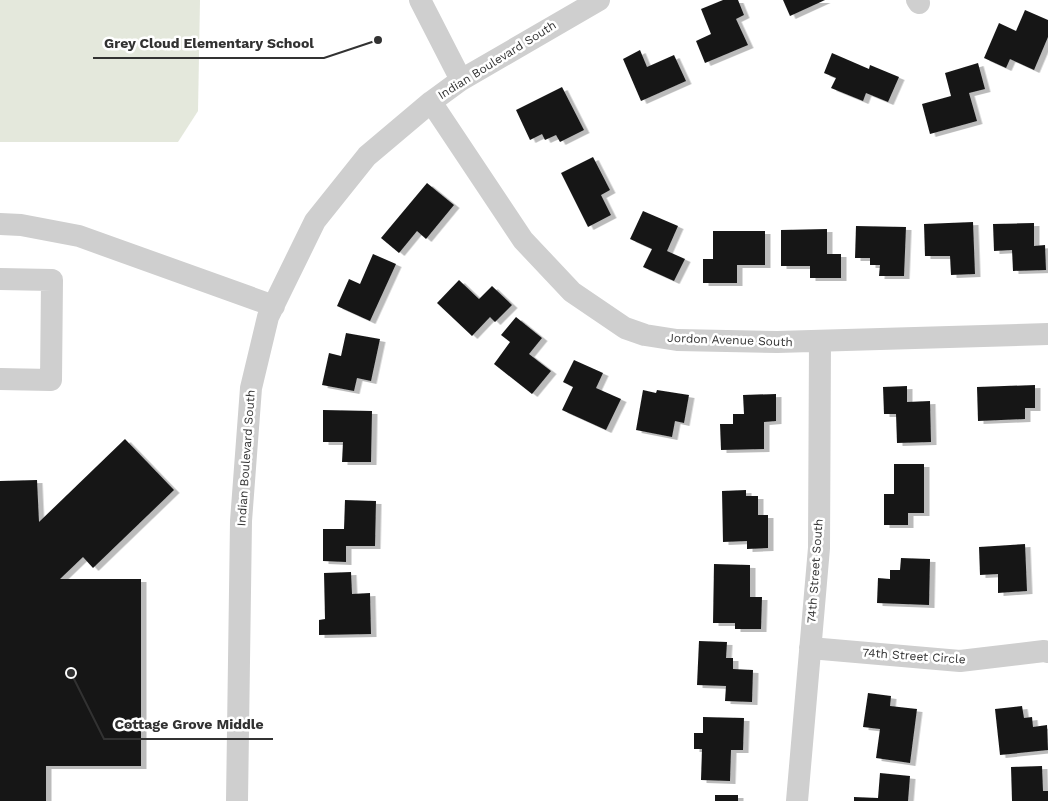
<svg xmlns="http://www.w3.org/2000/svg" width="1048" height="801" font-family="'Work Sans',sans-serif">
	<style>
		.green { fill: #e4e8dc }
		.building { fill: #191919; filter: url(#shadow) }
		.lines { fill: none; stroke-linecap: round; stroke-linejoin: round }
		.minor { stroke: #cfcfcf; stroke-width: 22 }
		.labels { text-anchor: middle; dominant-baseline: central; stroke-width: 5; stroke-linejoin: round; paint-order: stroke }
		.street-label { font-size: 12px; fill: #323232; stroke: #fff }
		.leader { fill: none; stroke: #323232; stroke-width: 2 }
		.callout-dot { fill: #323232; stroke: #fff; stroke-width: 2 }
		.callout-label { font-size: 14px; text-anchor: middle; font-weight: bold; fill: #323232; stroke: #fff; stroke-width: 5; stroke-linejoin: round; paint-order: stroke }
	</style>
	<defs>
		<filter id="shadow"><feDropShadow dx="5.5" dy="3" stdDeviation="0" flood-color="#0004"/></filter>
	</defs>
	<rect width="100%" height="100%" fill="#fff"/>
	<path class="green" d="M0,0H200L198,111L178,142H0Z"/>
	<path class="building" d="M723,0H738L744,15L736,19L748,45L705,63L696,41L711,34L701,9Z
		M783,0H825L790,16Z
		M1025,10L1048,20V37L1034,70L1010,59L1006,68L984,58L999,23L1016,31Z
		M640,50L647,67L674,55L686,81L641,101L623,59Z
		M832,53L869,69L870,65L899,77L888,102L866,93L863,101L831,88L836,78L824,73Z
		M978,63L985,89L969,93L977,121L930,134L922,104L951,96L945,73Z
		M562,87L584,130L560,142L556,135L545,140L542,134L530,140L516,110Z
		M593,157L610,190L601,195L611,215L588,227L561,173Z
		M427,183L454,205L426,239L417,231L399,253L381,238Z
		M643,211L678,226L667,251L685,259L674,281L643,267L652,249L630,239Z
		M973,222L975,274L951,275L950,256H925L924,224Z
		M1034,223V246L1045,245L1046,270L1013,271L1012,250L994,251L993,224Z
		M856,226L906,227L904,276H879L880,265H870V258H855Z
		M827,229V254H841V278H810V266H781V230Z
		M713,231H765V265H737V283H703V259H713Z
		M373,254L396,264L370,321L337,306L349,279L360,284Z
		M459,280L479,299L492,286L512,305L495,322L490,317L472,336L437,303Z
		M516,317L542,338L529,354L551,371L532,394L494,364L510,342L501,335Z
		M346,333L380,339L371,381L357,378L354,391L322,385L329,353L341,356Z
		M574,360L603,373L596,388L621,399L606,430L562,410L573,387L563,382Z
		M1035,385V408H1025V419L978,421L977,387Z
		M907,386V402L930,401L931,442L897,443L896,414H884L883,387Z
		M643,390L656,393L657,390L689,395L684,423L675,421L672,437L636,430Z
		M776,394V421L764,422V449L721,450L720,424H733V414H744L743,395Z
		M323,410L372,411L371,462H342L343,442H323Z
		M125,439L174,490L93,568L83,557L60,579H141V766H46V801H0V481L37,480L39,522Z
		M894,464H924V513H908V525H884V494H894Z
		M746,490V496H758V515H768V548L747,549V541L723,542L722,491Z
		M345,500L376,501L375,546H346V562L323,561V529H344Z
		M1025,544L1027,591L998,593V574L980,575L979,547Z
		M901,558L930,559L929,605L877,603L878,578L890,579V570H900Z
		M714,564L750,565V597H762L761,629H735V623H713Z
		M351,572L352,594L370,593L371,634L319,635V620L325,619L324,573Z
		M699,641L727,642L726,658H733V669L753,670L752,702L725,701L726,686L697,685Z
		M868,693L891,696L890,706L917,709L910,763L876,758L880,729L863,727Z
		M1022,706L1024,718L1032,717L1033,727L1047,725L1048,750L1000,755L995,709Z
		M703,717L744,718L743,750H731L730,781L701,780L702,749H694V733H703Z
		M1042,766L1043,791H1048V801H1012L1011,767Z
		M880,773L910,776L908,801H854V797L878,798Z
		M715,795H738V801H715Z"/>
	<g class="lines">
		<path class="minor" d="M420,0L461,80
			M917,0L919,3
			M431,102L523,240L572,292L625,328L645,335L677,340L777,342L1048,334
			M0,224L21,225L79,236L274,306
			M0,279L52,280L51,380L0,379
			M810,648L960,661L1044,651L1048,652
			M237,801L241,521L251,388L268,317L315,221L367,156L431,102L461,80L599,0
			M797,801L819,548L820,341"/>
	</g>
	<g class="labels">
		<g class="street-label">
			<text transform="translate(497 60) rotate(-32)">Indian Boulevard South</text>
			<text transform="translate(730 340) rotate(2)">Jordon Avenue South</text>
			<text transform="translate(246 458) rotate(-86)">Indian Boulevard South</text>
			<text transform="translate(815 571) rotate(-86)">74th Street South</text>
			<text transform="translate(914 656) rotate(4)">74th Street Circle</text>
		</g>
	</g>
	<path class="leader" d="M378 40L324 58H93M71 673L104 739H273"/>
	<g class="callout-dot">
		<circle cx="378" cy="40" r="5"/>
		<circle cx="71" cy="673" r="5"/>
	</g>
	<g class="callout-label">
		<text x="209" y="48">Grey Cloud Elementary School</text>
		<text x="189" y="729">Cottage Grove Middle</text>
	</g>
</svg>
